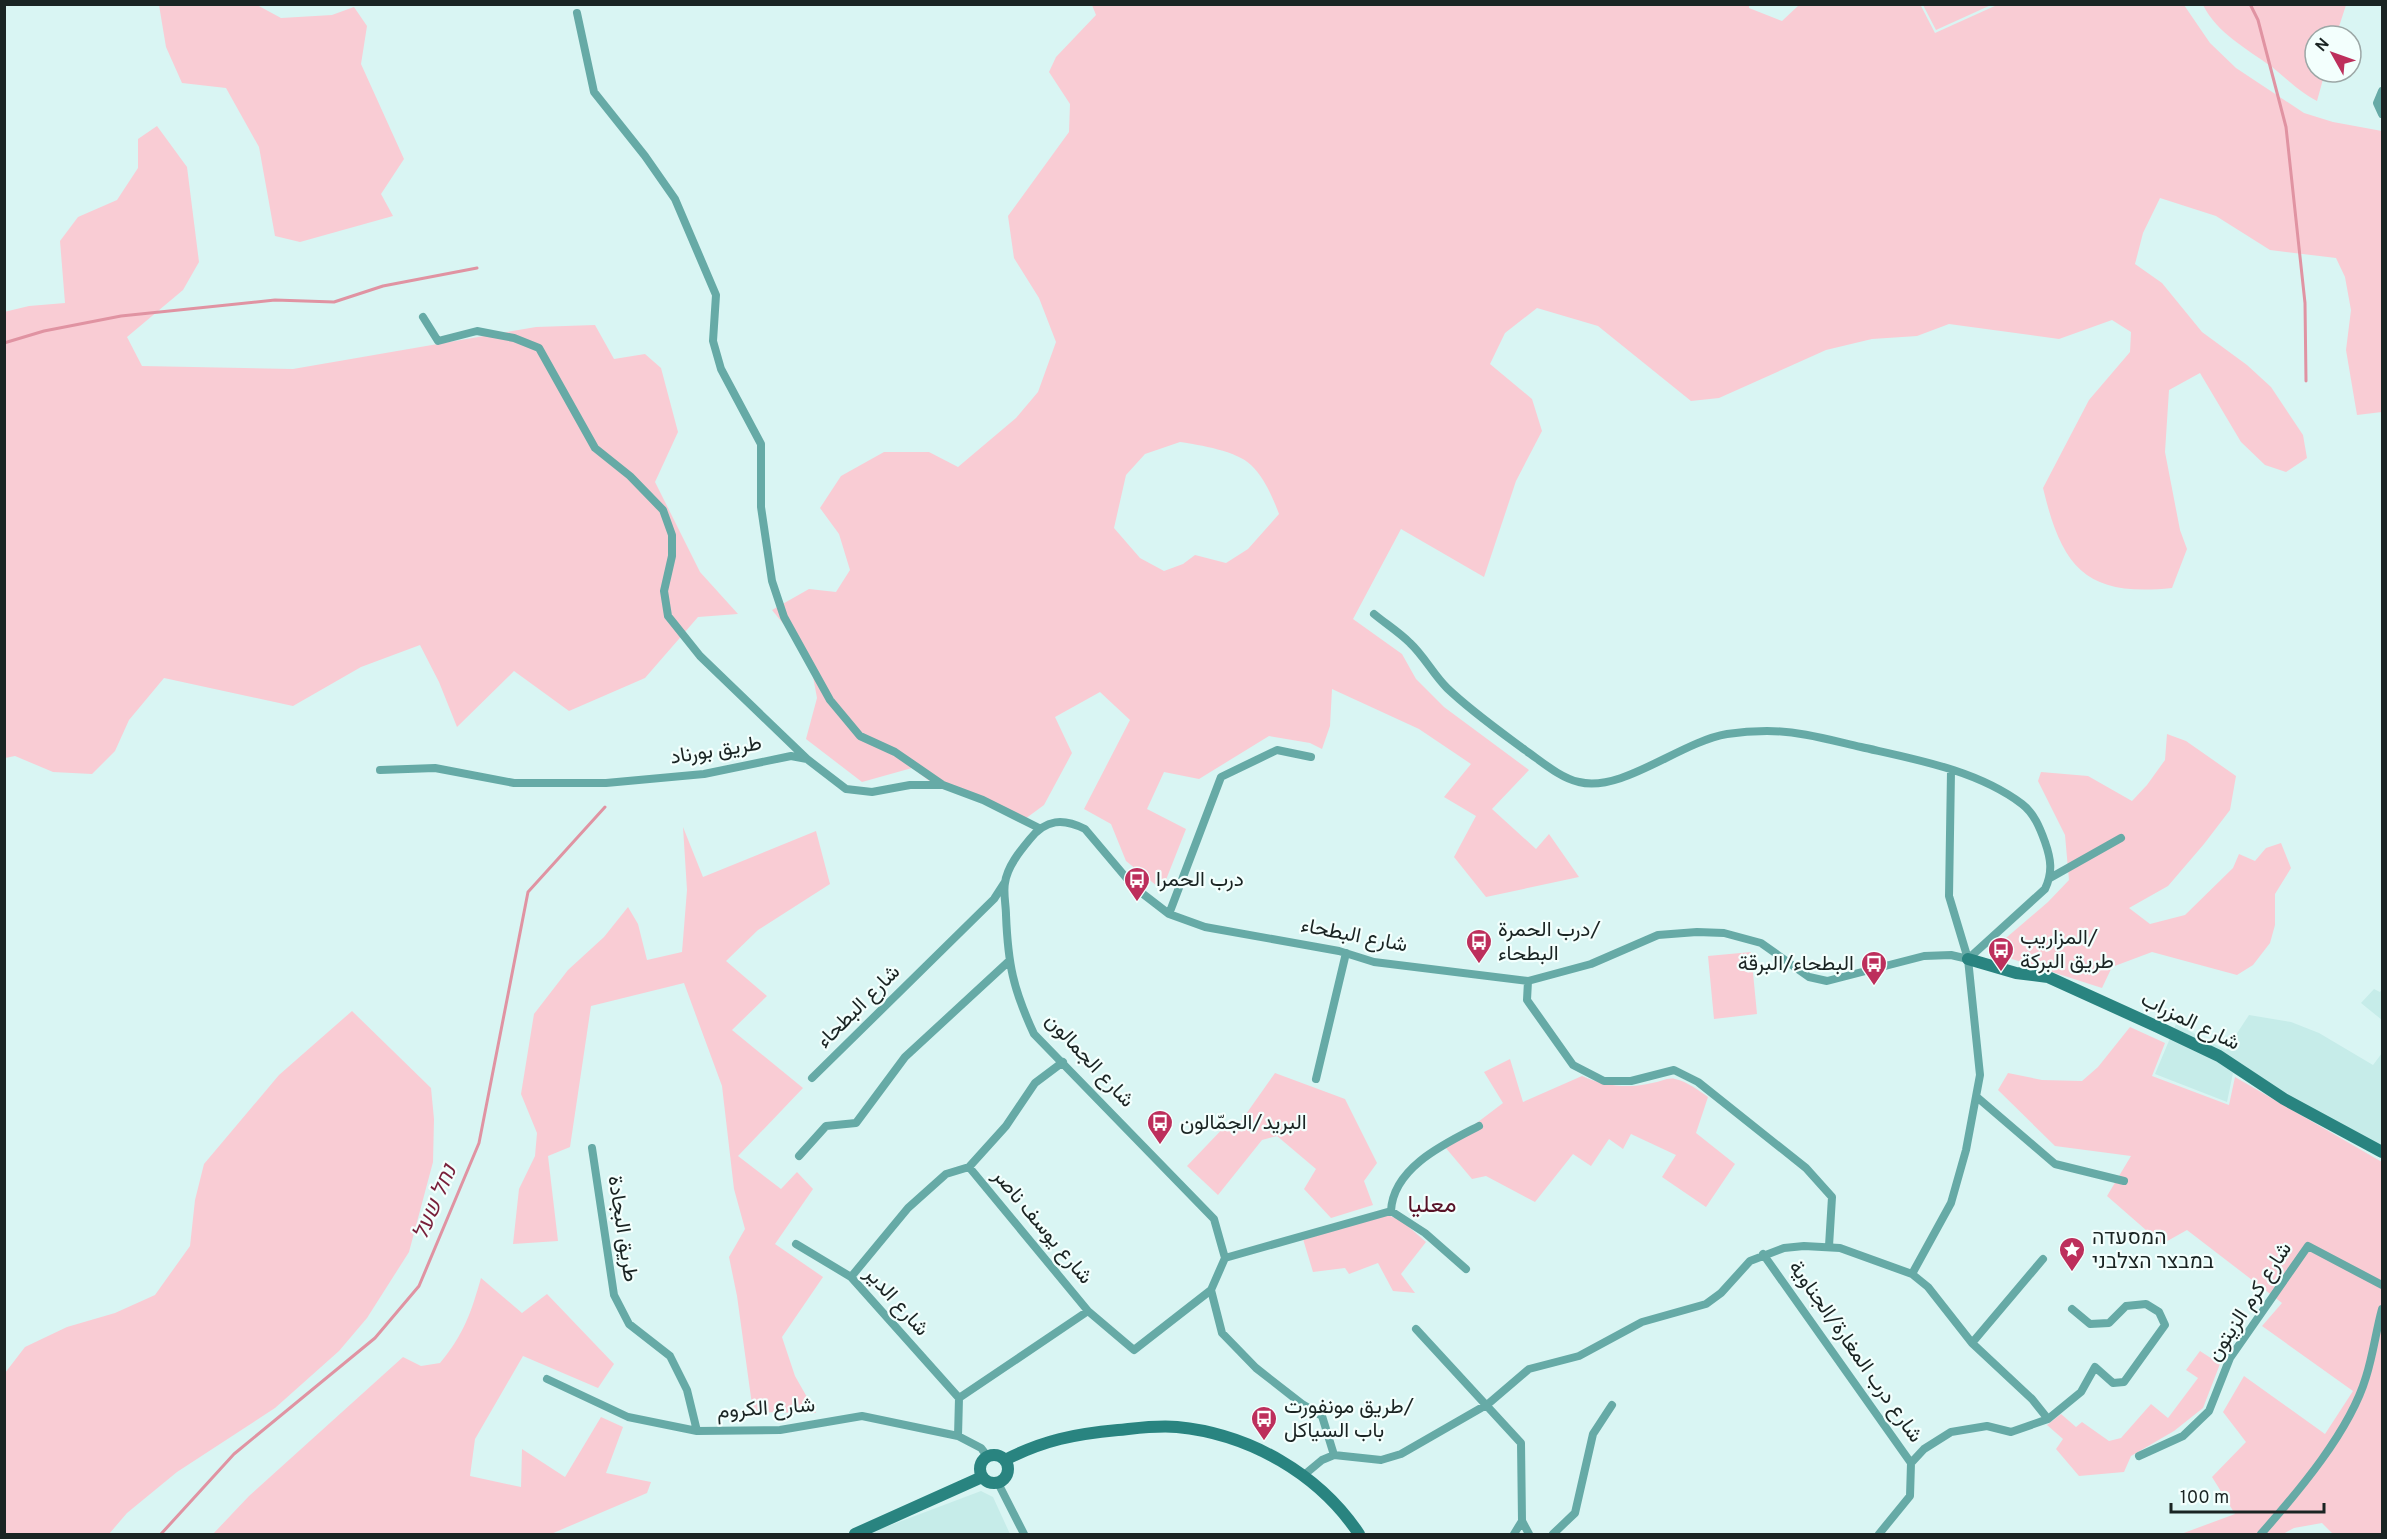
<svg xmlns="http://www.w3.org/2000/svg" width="2387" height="1539" font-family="Overpass,Vazirmatn,Heebo,sans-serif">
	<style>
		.built { fill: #c6ece9 }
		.green { fill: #f9ccd4; fill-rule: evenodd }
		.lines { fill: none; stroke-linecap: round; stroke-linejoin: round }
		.stream { stroke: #e093a2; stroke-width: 3 }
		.street { stroke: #66aaa6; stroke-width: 8 }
		.secondary { stroke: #298480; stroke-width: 12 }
		.labels { text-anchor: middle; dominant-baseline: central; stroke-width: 4.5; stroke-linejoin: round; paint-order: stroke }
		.street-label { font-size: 21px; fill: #1a2423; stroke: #f3fffd }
		.poi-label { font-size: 21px; fill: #1a2423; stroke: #f3fffd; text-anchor: start }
		.water-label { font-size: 22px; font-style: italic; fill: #781f3a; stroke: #f3fffd }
		.quarter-label { font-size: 24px; fill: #571227; stroke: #f3fffd }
	</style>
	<rect width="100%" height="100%" fill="#d9f5f3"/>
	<path class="built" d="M2374,989L2380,992L2382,989V1020L2361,1003Z
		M2249,1015L2291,1022L2319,1033L2373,1065L2382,1053V1159L2233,1073L2227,1102L2155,1074L2176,1024L2226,1050Z
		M981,1491L993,1497L1010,1534H867Z"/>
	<path class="green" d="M1749,4V8L1782,21L1799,5L1920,4L1935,33L1997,5H2184L2210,43L2236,68L2304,113L2333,122L2382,131V412L2357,415L2346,350L2351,310L2345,277L2336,258L2270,250L2216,216L2160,198L2143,233L2135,264L2162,283L2202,332L2247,365L2271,387L2303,435L2307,458L2286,472L2265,465L2241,442L2200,373L2169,390L2165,452L2180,530L2187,549L2172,588C2086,597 2062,568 2043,488L2089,400L2130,352L2131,332L2112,320L2059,339L1949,324L1917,336L1872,339L1826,350L1719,398L1691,401L1598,326L1537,308L1505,333L1490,364L1532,399L1542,431L1516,481L1484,577L1401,529L1353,619L1402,654L1416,679L1444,707L1529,770L1492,809L1536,849L1549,834L1579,877L1486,897L1454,857L1476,816L1444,797L1471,764L1419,729L1332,689L1330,726L1322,749L1310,743L1269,736L1199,779L1164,772L1147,809L1186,829L1162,890L1126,861L1111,824L1084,809L1130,720L1100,692L1055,717L1072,753L1044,805L1025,819L932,783L912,768L862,782L806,739L817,698L809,655L772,610L809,589L836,592L850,570L839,534L820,508L841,476L884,452H929L958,467L1016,418L1038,392L1056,342L1039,298L1014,258L1008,216L1069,132L1070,104L1049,72L1056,57L1096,15L1092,5ZM1180,442C1200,445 1237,451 1251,465C1264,477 1273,498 1279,514L1248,549L1226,563L1195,555L1183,564L1164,571L1140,558L1114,528L1126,475L1145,454Z
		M159,5H257L281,18L332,15L354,7L367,26L361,64L404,159L381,194L393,216L300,242L275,236L259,147L226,88L182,83L166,47Z
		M1923,5H1991L1936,30Z
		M2203,5H2346L2336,36H2315V72H2325L2317,101C2299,92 2287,79 2272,67C2247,49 2217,33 2203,5Z
		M157,126L187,167L199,262L183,290L127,337L142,366L293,369L536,327L595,325L614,359L645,354L661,368L678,432L655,482L700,572L738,614L698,617L645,678L569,711L514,671L457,727L439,682L420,645L361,667L293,706L164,678L129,720L115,751L92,774L53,772L15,756L5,758L4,312L29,306L65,303L60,241L78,217L117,200L138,168V139Z
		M2167,734L2186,741L2236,776L2230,810L2204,844L2168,886L2129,908L2150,924L2185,915L2233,868L2239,854L2255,861L2266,848L2281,843L2291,868L2275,894V925L2270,943L2253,965L2237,975L2152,952L2112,967L2102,988L2012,959L1993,949L2048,902L2069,880L2065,835L2038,781L2041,772L2088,776L2132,801L2147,785L2165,760Z
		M683,827L703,877L816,831L830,884L758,930L726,961L767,996L732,1030L803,1088L738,1156L781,1189L797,1172L813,1189L775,1244L823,1277L782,1337L795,1376L816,1413L753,1412L737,1296L729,1257L745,1229L734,1189L722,1086L684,983L591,1006L570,1147L548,1156L558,1241L513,1244L519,1189L535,1156L537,1133L521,1094L534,1014L568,970L604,937L628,907L638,924L647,960L682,952L687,890Z
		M1751,952L1757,1014L1714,1019L1708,956Z
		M352,1011L431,1088L434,1119L433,1162L409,1252L367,1318L339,1351L275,1408L177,1472L127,1513L109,1534H5V1373L25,1347L67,1327L115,1313L155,1295L190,1246L195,1200L204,1164L279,1075Z
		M2130,1027L2165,1043L2152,1076L2229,1105L2235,1077L2382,1162V1534H2333L2322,1523L2294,1528L2283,1534H2181L2235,1514L2212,1477L2246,1442L2223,1412L2244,1376L2325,1434L2353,1391L2262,1326L2282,1303L2187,1230L2162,1244L2107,1196L2131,1156L2055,1146L1998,1090L2008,1073L2042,1080L2082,1081L2098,1067Z
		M1510,1059L1523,1102L1582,1076C1603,1086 1629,1089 1652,1083C1660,1082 1668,1077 1675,1079C1688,1082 1698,1090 1708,1097L1696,1133L1735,1164L1706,1207L1662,1177L1676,1155L1631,1134L1623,1149L1609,1139L1591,1166L1573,1154L1535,1202L1486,1176L1472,1179L1445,1147L1503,1103L1484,1072Z
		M1275,1073L1345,1099L1377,1163L1364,1181L1373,1205L1331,1218L1304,1189L1316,1169L1277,1136L1262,1140L1218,1195L1187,1166L1229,1122L1239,1124Z
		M1388,1215L1402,1221L1426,1242L1401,1274L1415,1293L1393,1291L1378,1263L1349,1274L1345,1268L1313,1272L1303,1239Z
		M481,1278L522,1313L547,1294L614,1364L598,1388L523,1356L475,1439L470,1476L521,1487L522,1449L565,1477L601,1417L623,1427L606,1473L651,1482L647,1493L551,1534H213L249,1496L403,1357L421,1366L440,1363C464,1334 471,1313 481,1278Z
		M2200,1351L2220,1364L2203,1408L2174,1431L2131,1456L2124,1472L2079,1476L2056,1449L2063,1439L2047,1425L2061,1414L2076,1427L2082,1422L2109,1441L2121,1438L2151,1404L2168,1418L2198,1378L2186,1370Z"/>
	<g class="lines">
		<path class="stream" d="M2250,4L2258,20L2286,127L2305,303L2306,381
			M4,343L44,331L121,316L275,300L334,302L383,286L477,268
			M161,1534L234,1454L375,1338L419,1286L479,1143L528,892L605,807"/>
		<path class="street" d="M577,13L594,92L645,156L675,199L716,295L713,341L721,369L761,444V507L772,581L784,617L830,700L860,736L895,752L943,785
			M2382,91L2377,103L2382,114
			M423,317L438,341L477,331L514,338L539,348L595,448L630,476L663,510L672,535V556L664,591L668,616L700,656L807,759
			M380,770L435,768L514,783H606L704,774L791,756L807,759L846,789L872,792L910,785H943L983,800L1039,828
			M2050,878L2121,838
			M1169,914L1221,777L1277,750L1311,757
			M1528,981L1527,1000L1573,1065L1604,1081H1631L1674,1070L1698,1082L1806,1168L1832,1197L1829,1246
			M812,1078L994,899L1005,882
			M1316,1079L1346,953
			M1978,1098L2055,1164L2124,1181
			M592,1148L614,1295L629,1324L670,1356L687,1390L697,1431
			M799,1156L826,1126L856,1123L905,1057L1008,962
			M969,1167L1088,1311L1134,1350L1211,1290
			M1391,1211C1393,1167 1446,1143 1479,1126
			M796,1244L851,1277L959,1398L958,1436
			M1763,1254L1911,1463L1910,1496L1879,1534
			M1225,1258L1391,1211L1425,1233L1466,1269
			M1912,1274L1951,1203L1966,1150L1980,1075L1968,959L1949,896L1951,771
			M851,1277L908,1208L946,1174L969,1167L1006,1126L1035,1083L1063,1062
			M1416,1329L1521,1443L1522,1521L1514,1534
			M1972,1343L2043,1259
			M547,1379L628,1417L697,1431L780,1430L862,1416L958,1436L981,1448L988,1457
			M959,1398L1088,1311
			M1334,1455L1322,1416L1302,1404L1256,1368L1222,1333L1211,1290L1225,1258L1214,1219L1034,1034C1013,989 1008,964 1006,915C1006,905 1003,892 1005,883C1007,867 1020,851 1030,839C1046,819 1063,818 1085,829L1134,887L1169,914L1205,927L1339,951L1374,962L1528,981L1591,964L1658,935L1697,932L1724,933L1761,943L1809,977L1827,981L1924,956L1951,955L1968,959L2045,889C2053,872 2051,859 2045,842C2040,828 2034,813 2022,804C1977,770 1914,759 1861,747C1830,740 1799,731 1767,731C1754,731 1740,732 1727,734C1680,742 1622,793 1579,782C1560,778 1541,761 1525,750C1498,730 1471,711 1447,688C1433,674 1424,656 1410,643C1399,632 1386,624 1374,614
			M2139,1456L2183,1436L2209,1411L2230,1358L2308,1246L2382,1285
			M1911,1463L1924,1449L1951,1432L1987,1426L2011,1432L2048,1419L2081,1392L2095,1367L2113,1383L2124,1382L2165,1325L2159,1312L2146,1304L2126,1306L2109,1323L2090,1324L2072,1309
			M1304,1475L1322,1460L1334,1455L1381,1460L1401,1454L1488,1404L1529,1369L1579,1356L1642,1322L1706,1304L1721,1293L1750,1261L1784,1248L1804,1246L1840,1248L1912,1274L1928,1287L1972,1343L2032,1399L2048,1419
			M998,1483L1024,1534
			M1522,1521L1529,1534
			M1553,1534L1575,1513L1593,1434L1612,1405
			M2261,1534C2298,1492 2350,1431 2366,1377C2373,1355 2376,1331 2382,1309"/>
		<path class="secondary" d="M1968,959L2016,973L2048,977L2158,1027L2219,1056L2284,1099L2382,1152
			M980 1469a14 14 0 1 1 28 0a14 14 0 1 1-28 0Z
			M1005,1460C1044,1440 1075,1434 1118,1430C1138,1428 1158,1425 1177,1427C1250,1434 1319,1474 1359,1534
			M855,1534L982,1477"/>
	</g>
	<defs>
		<symbol id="bus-pin" viewBox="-11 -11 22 30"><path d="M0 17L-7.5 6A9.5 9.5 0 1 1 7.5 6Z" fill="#bd2f5c" stroke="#f3fffd"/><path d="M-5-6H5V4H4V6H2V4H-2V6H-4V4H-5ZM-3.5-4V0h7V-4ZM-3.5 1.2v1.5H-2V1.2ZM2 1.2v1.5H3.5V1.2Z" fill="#fff"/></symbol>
		<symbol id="sight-pin" viewBox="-11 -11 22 30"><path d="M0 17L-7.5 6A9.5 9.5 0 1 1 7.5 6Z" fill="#bd2f5c" stroke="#f3fffd"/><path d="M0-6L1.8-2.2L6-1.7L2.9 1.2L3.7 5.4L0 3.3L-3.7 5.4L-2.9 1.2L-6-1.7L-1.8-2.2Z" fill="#fff"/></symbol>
	</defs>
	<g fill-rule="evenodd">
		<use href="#bus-pin" x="1122" y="865" width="30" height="40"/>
		<use href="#bus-pin" x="1464" y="927" width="30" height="40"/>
		<use href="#bus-pin" x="1986" y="935" width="30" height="40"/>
		<use href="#bus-pin" x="1859" y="949" width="30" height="40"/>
		<use href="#bus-pin" x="1145" y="1108" width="30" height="40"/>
		<use href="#sight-pin" x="2057" y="1235" width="30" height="40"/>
		<use href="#bus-pin" x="1249" y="1404" width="30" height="40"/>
	</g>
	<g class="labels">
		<g class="street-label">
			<text transform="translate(716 751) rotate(-9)">طريق بورناد</text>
			<text transform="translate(1354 936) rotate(11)">شارع البطحاء</text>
			<text transform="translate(859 1007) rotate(-45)">شارع البطحاء</text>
			<text transform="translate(2190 1022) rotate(26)">شارع المزراب</text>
			<text transform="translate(1089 1061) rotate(47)">شارع الجمالون</text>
			<text transform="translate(1042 1227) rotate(50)">شارع يوسف ناصر</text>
			<text transform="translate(622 1229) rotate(81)">طريق البجادة</text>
			<text transform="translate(896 1302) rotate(48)">شارع الدير</text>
			<text transform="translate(2250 1302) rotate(-57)">شارع كرم الزيتون</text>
			<text transform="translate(1855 1352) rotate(55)">شارع درب المغارة/الجناوية</text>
			<text transform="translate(766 1409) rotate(-4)">شارع الكروم</text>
		</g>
		<g class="poi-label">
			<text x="1156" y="880">درب الحمرا</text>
			<text x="1498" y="930">درب الحمرة/<tspan x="1498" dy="24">البطحاء</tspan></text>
			<text x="2020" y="938">المزاريب/<tspan x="2020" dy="24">طريق البركة</tspan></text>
			<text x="1854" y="964" text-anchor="end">البطحاء/البرقة</text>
			<text x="1180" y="1123">البريد/الجمّالون</text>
			<text x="2092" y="1238">המסעדה<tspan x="2092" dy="24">במבצר הצלבני</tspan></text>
			<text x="1284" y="1407">طريق مونفورت/<tspan x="1284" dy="24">باب السياكل</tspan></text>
		</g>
		<g class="water-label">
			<text transform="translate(436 1203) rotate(-67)">נחל שעל</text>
		</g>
		<g class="quarter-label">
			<text x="1432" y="1206">معليا</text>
		</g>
	</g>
	<rect width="2387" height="1539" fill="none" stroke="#1a2423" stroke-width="12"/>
	<g transform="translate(2333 54) rotate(310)"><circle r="28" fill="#f3fffd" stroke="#9ca7a6" stroke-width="1.5"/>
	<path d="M0-4.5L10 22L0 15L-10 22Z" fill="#bd2f5c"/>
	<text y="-9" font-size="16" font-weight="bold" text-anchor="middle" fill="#1a2423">N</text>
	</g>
	<path d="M2171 1503v9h153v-9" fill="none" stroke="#1a2423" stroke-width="3"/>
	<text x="2180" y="1503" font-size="18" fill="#1a2423" stroke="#f3fffd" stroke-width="4.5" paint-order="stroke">100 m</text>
</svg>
